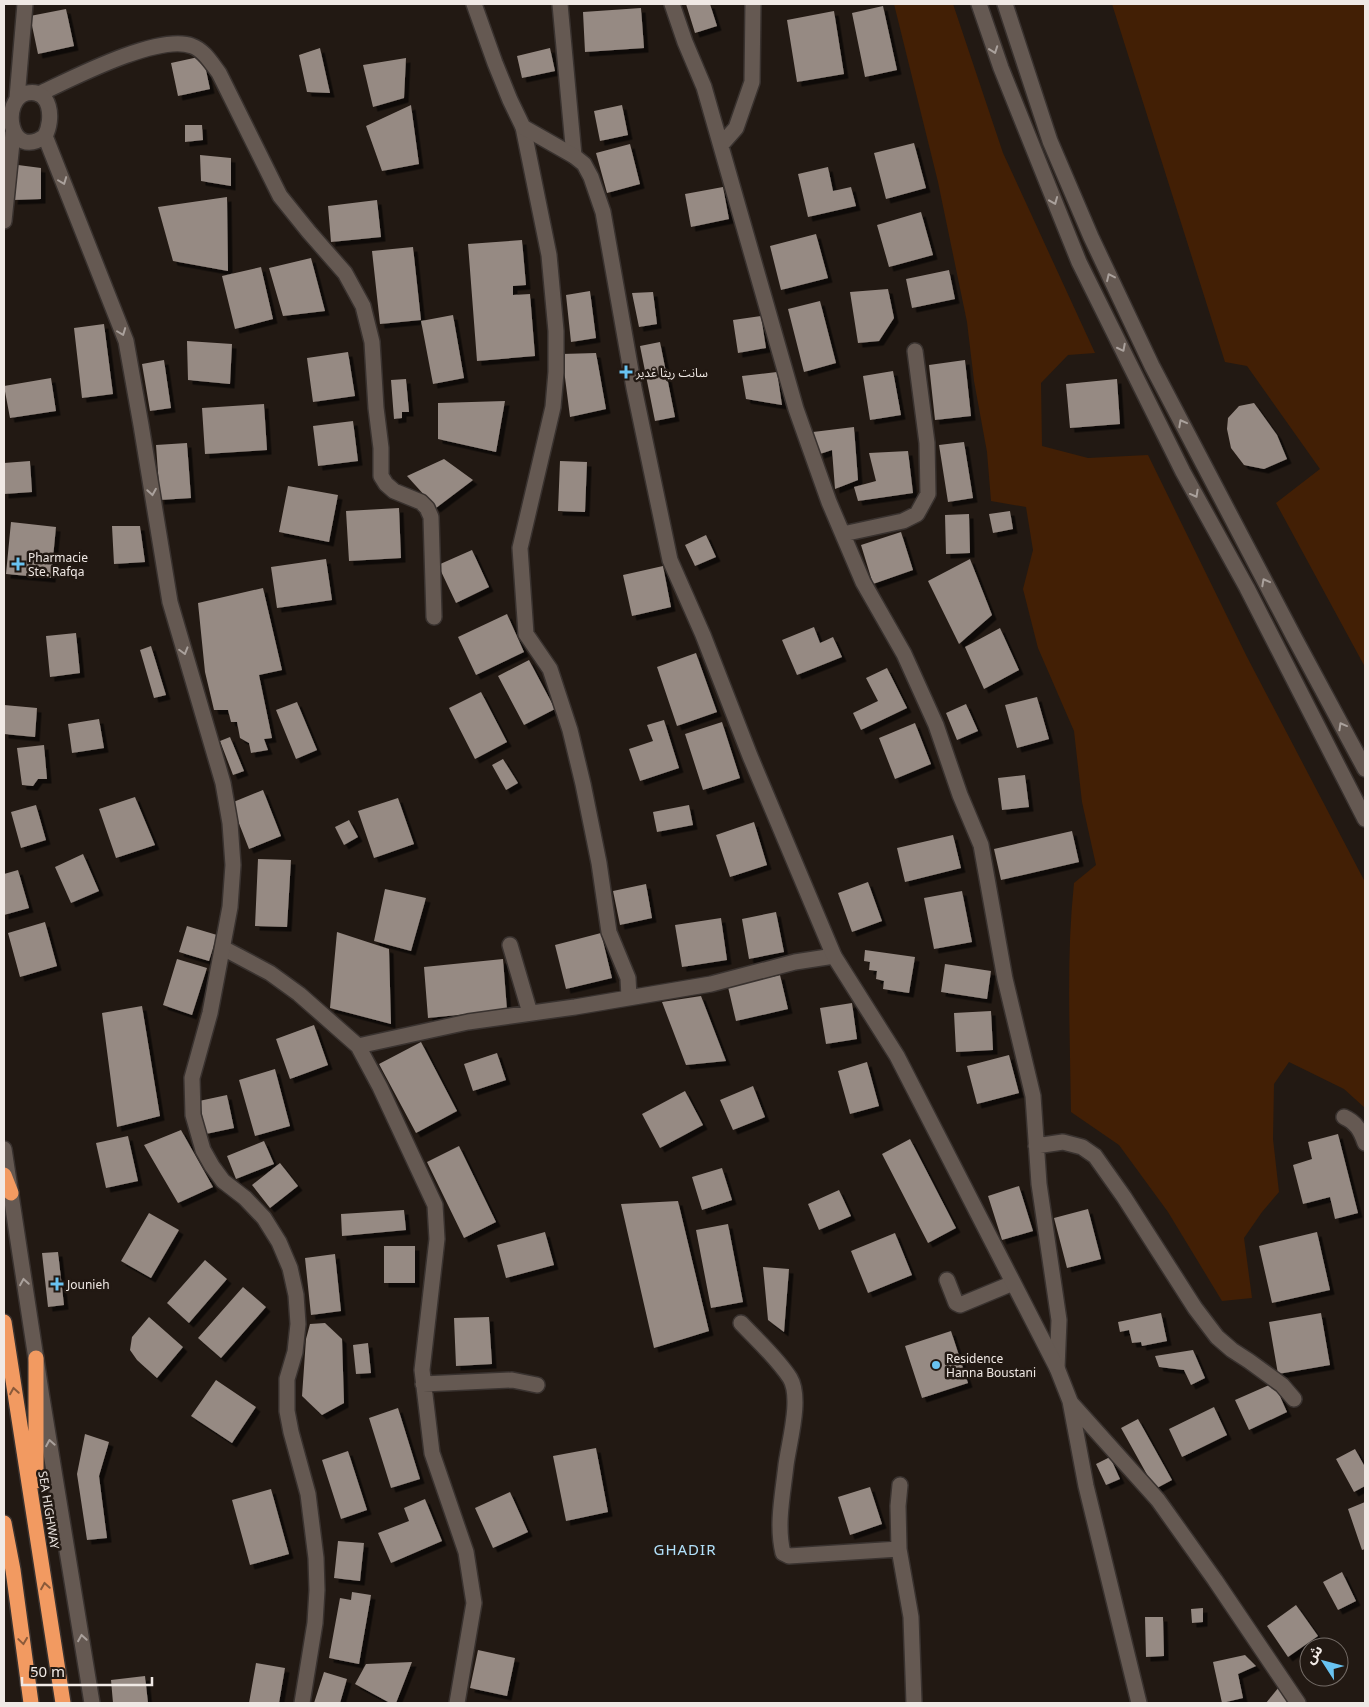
<svg xmlns="http://www.w3.org/2000/svg" width="1369" height="1707" font-family="'Noto Sans','Noto Sans Arabic',sans-serif">
	<style>
		.green { fill: #421f05 }
		.building { fill: #968a83; filter: url(#shadow) }
		.lines { fill: none; stroke-linecap: round; stroke-linejoin: round }
		.street-casing { stroke: #39322f; stroke-width: 18 }
		.secondary-casing { stroke: #39322f; stroke-width: 18 }
		.highway-casing { stroke: #39322f; stroke-width: 18 }
		.street { stroke: #655952; stroke-width: 15 }
		.secondary { stroke: #655952; stroke-width: 15 }
		.highway { stroke: #f29a61; stroke-width: 15 }
		.oneway { stroke: #aaa19c }
		.oneway2 { stroke: #8a5a3a }
		.poi-dot { fill: #69c3f1; stroke: #221913; stroke-width: 2 }
		.labels { text-anchor: middle; dominant-baseline: central; stroke-width: 5; stroke-linejoin: round; paint-order: stroke }
		.poi-label { font-size: 12px; fill: #f0e9e5; stroke: #221913; text-anchor: start }
		.street-label { font-size: 12px; fill: #f0e9e5; stroke: #221913 }
		.quarter-label { font-size: 15px; letter-spacing: 1px; fill: #b2e1fb; stroke: #221913 }
	</style>
	<defs>
		<filter id="shadow"><feDropShadow dx="4.5" dy="4.5" stdDeviation="0" flood-color="#0009"/></filter>
	</defs>
	<rect width="100%" height="100%" fill="#221913"/>
	<path class="green" d="M894,4H953L1003,153L1095,353L1068,355L1041,383L1042,446L1088,458L1148,455L1247,657L1365,882V1108L1344,1089L1289,1062L1274,1084L1273,1139L1279,1192L1262,1212L1244,1238L1252,1298L1222,1301L1168,1212L1119,1145L1071,1112C1070,1035 1066,959 1074,883L1096,865L1082,802L1074,731L1038,648L1023,589L1033,550L1026,507L991,501L987,452L974,381L967,322L938,182Z
		M1112,4H1365V667L1276,503L1320,469L1247,366L1225,362Z"/>
	<path class="building" d="M686,4H710L717,26L695,33Z
		M883,6L897,70L865,77L852,13Z
		M641,8L644,48L585,52L583,12Z
		M66,9L74,46L38,54L30,16Z
		M834,11L844,74L797,82L787,20Z
		M320,48L330,93L307,92L299,55Z
		M550,48L555,71L522,78L517,56Z
		M203,56L210,89L178,96L171,63Z
		M406,58L404,98L373,107L363,65Z
		M411,105L419,164L382,171L366,126Z
		M622,105L628,135L600,141L594,111Z
		M185,125H202L203,140L185,142Z
		M914,143L926,188L886,199L874,153Z
		M630,144L640,184L607,193L596,153Z
		M200,155L231,158V186L201,181Z
		M18,165L41,168V199L13,200Z
		M828,167L833,191L851,187L856,206L808,217L798,174Z
		M723,187L729,219L691,227L685,194Z
		M227,197L228,271L173,261L158,207Z
		M377,200L381,237L331,242L328,206Z
		M921,212L933,255L889,267L877,225Z
		M816,234L828,278L781,290L770,246Z
		M522,240L526,285L513,286V295L530,294L535,356L477,361L468,244Z
		M413,247L421,320L380,324L372,251Z
		M311,258L325,311L283,316L269,268Z
		M261,267L273,319L235,329L222,276Z
		M949,270L955,299L912,308L906,279Z
		M888,289L894,318L879,341L858,343L850,292Z
		M590,291L596,338L571,342L566,295Z
		M653,292L657,324L639,327L632,293Z
		M820,301L836,363L804,372L788,309Z
		M453,315L464,378L433,384L421,321Z
		M761,316L766,348L738,353L733,320Z
		M104,324L113,394L82,398L74,328Z
		M187,341L232,344L230,384L188,380Z
		M660,342L675,417L655,421L640,346Z
		M348,352L355,396L313,402L307,358Z
		M596,353L606,409L570,417L562,354Z
		M164,360L171,408L150,411L142,364Z
		M965,360L971,416L935,420L929,365Z
		M893,371L901,415L870,420L863,376Z
		M777,372L782,405L746,399L742,376Z
		M51,378L56,411L10,418L4,386Z
		M406,379L409,412H402V418L394,419L391,380Z
		M1117,379L1120,424L1070,428L1066,384Z
		M505,401L496,452L438,439V403Z
		M1254,403L1277,435L1287,459L1264,469L1244,465L1231,448L1227,429L1228,418L1239,406Z
		M264,404L267,450L205,454L202,408Z
		M353,421L358,461L318,466L313,426Z
		M854,427L858,480L835,489L832,450L820,454L813,432Z
		M964,442L973,498L948,502L939,445Z
		M187,443L191,498L160,500L156,445Z
		M908,451L913,493L858,501L854,487L876,481L869,453Z
		M444,459L473,480L436,508L407,476Z
		M30,461L32,492L4,494V463Z
		M560,461L587,462L585,512L558,511Z
		M288,486L338,495L329,542L279,532Z
		M399,508L401,558L349,561L346,511Z
		M1010,511L1013,529L993,533L989,514Z
		M969,514L970,553L946,554L945,515Z
		M11,522L56,527L51,578L6,574Z
		M112,526H140L145,562L114,564Z
		M901,532L913,570L873,584L861,545Z
		M706,535L716,557L695,566L685,545Z
		M472,550L489,587L456,603L438,565Z
		M326,559L332,600L277,608L271,567Z
		M970,559L992,615L959,644L928,581Z
		M663,566L671,607L632,616L623,575Z
		M263,588L282,670L259,675L272,738L264,739L268,750L251,753L249,743L240,738L237,722H231L228,710H214L205,672L198,603Z
		M507,614L524,652L476,675L458,637Z
		M814,627L820,643L833,637L842,657L797,675L782,640Z
		M1000,628L1019,670L984,689L965,647Z
		M76,633L80,673L50,677L46,636Z
		M151,646L166,695L154,698L140,650Z
		M696,653L717,712L677,726L657,667Z
		M529,660L555,709L524,725L498,676Z
		M887,668L907,708L861,730L853,713L878,701L866,678Z
		M481,692L507,742L475,759L449,708Z
		M1037,697L1049,739L1017,748L1005,705Z
		M297,702L317,750L296,759L276,710Z
		M966,704L978,731L957,740L946,713Z
		M4,705L37,708L35,737L4,734Z
		M99,719L104,748L72,753L68,724Z
		M664,720L679,768L640,781L629,749L653,741L647,725Z
		M722,722L740,778L703,790L685,734Z
		M915,723L931,764L895,779L879,738Z
		M230,737L244,771L233,775L220,741Z
		M44,745L47,779H38L33,786L22,785L17,748Z
		M503,759L518,783L506,790L492,765Z
		M1025,775L1029,807L1002,810L998,778Z
		M263,790L281,836L249,849L231,803Z
		M135,797L155,845L116,858L99,809Z
		M398,798L414,844L374,858L358,811Z
		M36,805L46,840L21,848L11,812Z
		M689,805L693,825L657,832L653,812Z
		M349,820L358,837L344,845L335,827Z
		M754,822L767,865L730,877L716,835Z
		M1072,831L1079,862L1001,880L994,849Z
		M953,835L961,868L905,882L897,848Z
		M83,854L99,891L71,903L55,867Z
		M258,859L291,860L287,927L255,926Z
		M18,870L29,908L4,915V874Z
		M868,882L882,921L852,932L838,893Z
		M646,884L652,918L620,925L613,891Z
		M385,889L426,898L411,951L374,941Z
		M962,891L972,942L934,949L924,898Z
		M776,912L784,952L749,959L742,919Z
		M721,918L727,960L682,967L675,925Z
		M45,922L57,966L20,977L8,933Z
		M187,926L217,935L209,961L179,952Z
		M337,932L389,949L391,1024L330,1008Z
		M601,933L612,978L566,989L555,945Z
		M865,950L915,957L909,993L883,989L884,981L876,979L877,971L869,970L870,962L864,961Z
		M177,959L207,968L192,1015L163,1005Z
		M503,959L507,1010L428,1018L424,967Z
		M945,964L991,971L987,999L941,992Z
		M780,975L788,1009L736,1021L728,987Z
		M701,996L726,1061L686,1065L662,1002Z
		M852,1003L857,1039L826,1044L820,1008Z
		M142,1006L160,1116L117,1127L102,1013Z
		M991,1011L993,1050L956,1052L954,1013Z
		M314,1025L328,1065L290,1079L276,1039Z
		M421,1042L457,1111L416,1133L379,1064Z
		M497,1053L506,1080L473,1091L464,1064Z
		M1009,1055L1019,1093L977,1104L967,1066Z
		M867,1062L879,1106L850,1114L838,1071Z
		M275,1069L290,1126L255,1136L239,1080Z
		M753,1086L765,1117L733,1130L720,1100Z
		M685,1091L703,1125L660,1148L642,1114Z
		M227,1095L234,1128L206,1134L199,1101Z
		M181,1130L213,1187L178,1203L144,1145Z
		M1338,1134L1358,1213L1335,1219L1330,1197L1303,1204L1293,1165L1312,1159L1308,1142Z
		M128,1136L138,1181L106,1188L96,1143Z
		M910,1139L956,1228L928,1243L882,1154Z
		M264,1141L274,1164L236,1179L227,1156Z
		M459,1146L496,1222L464,1238L427,1162Z
		M280,1163L298,1186L270,1208L252,1185Z
		M722,1168L732,1200L702,1210L692,1177Z
		M1019,1186L1033,1231L1002,1240L988,1196Z
		M839,1190L851,1216L819,1230L808,1204Z
		M678,1201L709,1331L654,1348L621,1204Z
		M1088,1209L1101,1259L1067,1268L1054,1218Z
		M404,1210L406,1230L342,1236L341,1214Z
		M149,1213L179,1230L151,1278L121,1261Z
		M728,1224L743,1302L711,1308L696,1230Z
		M545,1232L554,1265L506,1278L497,1245Z
		M1317,1232L1330,1290L1272,1303L1259,1246Z
		M895,1233L912,1275L868,1293L851,1251Z
		M384,1246H415V1283H384Z
		M58,1252L64,1305L48,1307L42,1253Z
		M335,1254L341,1311L311,1315L305,1258Z
		M205,1260L227,1279L189,1323L167,1303Z
		M763,1267L789,1269L784,1332L768,1320Z
		M243,1287L266,1307L221,1358L198,1338Z
		M1161,1313L1167,1341L1142,1346L1141,1342L1132,1343L1129,1330L1120,1332L1118,1322Z
		M1321,1313L1330,1365L1278,1374L1269,1322Z
		M149,1317L183,1347L157,1378L137,1360L130,1350L132,1337Z
		M489,1317L492,1364L456,1366L454,1318Z
		M325,1323L342,1339L344,1403L322,1415L302,1396L306,1339L310,1324Z
		M951,1331L968,1383L922,1398L905,1346Z
		M368,1343L371,1373L356,1374L353,1345Z
		M1193,1350L1205,1378L1191,1385L1184,1370L1159,1367L1155,1356Z
		M216,1380L256,1407L232,1443L191,1416Z
		M1274,1383L1287,1412L1249,1430L1235,1400Z
		M1214,1407L1227,1435L1182,1457L1169,1429Z
		M398,1408L420,1479L391,1488L369,1418Z
		M1138,1419L1172,1480L1155,1489L1121,1428Z
		M85,1434L109,1442L99,1476L107,1538L87,1540L77,1474Z
		M596,1448L608,1512L566,1521L553,1456Z
		M1355,1449L1365,1467V1486L1354,1492L1336,1459Z
		M348,1451L367,1510L341,1519L322,1460Z
		M1110,1457L1120,1479L1106,1485L1096,1464Z
		M870,1487L882,1524L850,1535L838,1497Z
		M271,1489L289,1554L250,1565L232,1500Z
		M510,1492L528,1532L493,1548L475,1508Z
		M425,1499L442,1541L391,1563L378,1533L409,1521L404,1508Z
		M1365,1502V1549L1362,1550L1348,1509Z
		M338,1541L364,1543L360,1581L334,1578Z
		M1342,1572L1356,1601L1338,1610L1323,1582Z
		M352,1592L371,1595L359,1664L329,1658L340,1598L351,1600Z
		M1296,1605L1318,1636L1288,1657L1267,1626Z
		M1203,1608V1622L1192,1623L1191,1609Z
		M1145,1617H1163L1164,1656L1146,1657Z
		M478,1650L515,1658L507,1696L470,1688Z
		M1245,1655L1256,1666L1238,1674L1243,1698L1222,1703L1213,1662Z
		M412,1662L396,1703H390L355,1684L366,1664Z
		M256,1663L285,1668L279,1703H249Z
		M324,1672L347,1679L340,1703H314Z
		M145,1676L148,1703H113L111,1680Z
		M1279,1687L1288,1703H1266Z"/>
	<g class="lines">
		<defs>
			<path id="street" d="M560,4L574,156
				M672,4L685,42L704,87L796,409L829,502L863,582L904,654L936,725L960,795L981,845L1005,979L1033,1096L1039,1184L1059,1320L1057,1368
				M39,94C71,79 159,33 192,46C204,50 212,64 219,73L280,196L309,232L345,273L363,306L372,342L376,408L381,448V476L386,484L394,491L421,502L427,508L431,517L434,617
				M523,127L549,255L556,331V372L553,407L520,548L526,634L550,669L570,730L583,784L599,863L609,932L628,978L629,997
				M721,145L736,128L752,82L753,4
				M843,534L903,521L917,514L928,494L927,443L915,351
				M510,945L530,1013
				M223,948L270,973L299,994L358,1046L380,1087L435,1205L437,1239L422,1370L432,1453L466,1552L474,1603L457,1703
				M358,1046L468,1022L575,1007L711,984L795,962L834,956
				M1344,1117C1356,1122 1361,1131 1365,1143
				M1036,1146L1063,1142L1082,1147L1095,1156L1124,1197L1195,1308L1217,1337L1232,1350L1249,1361L1282,1385L1294,1399
				M947,1280L956,1303L960,1305L1013,1283
				M741,1323C758,1341 777,1358 790,1378C802,1398 789,1442 786,1465C783,1493 776,1525 783,1553L789,1556L899,1549
				M423,1384L512,1380L537,1385
				M900,1485L898,1506L899,1549L911,1617L914,1703"/>
			<path id="secondary" d="M474,4L495,63L510,100L523,127L574,156L584,164L591,177L603,212L634,388L670,560L703,635L750,756L834,956L897,1056L1057,1368L1070,1401L1086,1486L1139,1703
				M979,4L1001,68L1079,262L1183,472L1247,588L1365,819
				M1005,4L1050,141L1091,237L1152,366L1294,637L1365,769
				M17,98L25,4
				M45,136C9,162 0,99 27,93C51,88 54,119 45,136L126,341L141,425L170,602L223,783L230,823L233,865L230,907L210,1013L192,1078L193,1115L203,1150L212,1166L223,1181L245,1198L264,1218L279,1242L290,1268L296,1295L298,1324L295,1352L287,1379V1411L291,1432L308,1494L316,1558L317,1590L315,1623L302,1703
				M4,221L13,133
				M4,1149L42,1398L92,1703
				M1071,1403L1158,1500L1215,1580L1298,1703"/>
			<path id="highway" d="M4,1175L11,1193
				M4,1322L63,1703
				M36,1358V1481
				M4,1523L13,1570L31,1703"/>
		</defs>
		<use href="#street" class="street-casing"/>
		<use href="#secondary" class="secondary-casing"/>
		<use href="#highway" class="highway-casing"/>
		<use href="#street" class="street"/>
		<use href="#secondary" class="secondary"/>
		<use href="#highway" class="highway"/>
	</g>
	<defs><path id="oneway-chevron" d="M-2-3.5L2.5 0L-2 3.5" fill="none" stroke-width="1.6" stroke-linecap="round" stroke-linejoin="round" transform="scale(1.25)"/></defs>
	<g class="oneway">
		<use href="#oneway-chevron" transform="translate(994 50) rotate(70)"/>
		<use href="#oneway-chevron" transform="translate(63 181) rotate(69)"/>
		<use href="#oneway-chevron" transform="translate(1054 201) rotate(68)"/>
		<use href="#oneway-chevron" transform="translate(1110 277) rotate(-115)"/>
		<use href="#oneway-chevron" transform="translate(122 332) rotate(69)"/>
		<use href="#oneway-chevron" transform="translate(1122 348) rotate(63)"/>
		<use href="#oneway-chevron" transform="translate(1182 423) rotate(-118)"/>
		<use href="#oneway-chevron" transform="translate(152 492) rotate(81)"/>
		<use href="#oneway-chevron" transform="translate(1195 494) rotate(61)"/>
		<use href="#oneway-chevron" transform="translate(1265 582) rotate(-118)"/>
		<use href="#oneway-chevron" transform="translate(184 651) rotate(74)"/>
		<use href="#oneway-chevron" transform="translate(1342 726) rotate(-119)"/>
		<use href="#oneway-chevron" transform="translate(24 1282) rotate(-99)"/>
		<use href="#oneway-chevron" transform="translate(50 1443) rotate(-100)"/>
		<use href="#oneway-chevron" transform="translate(82 1638) rotate(-99)"/>
	</g>
	<g class="oneway2">
		<use href="#oneway-chevron" transform="translate(14 1391) rotate(-99)"/>
		<use href="#oneway-chevron" transform="translate(45 1586) rotate(-99)"/>
		<use href="#oneway-chevron" transform="translate(23 1641) rotate(82)"/>
	</g>
	<g class="poi-dot">
		<path d="M623.5 364.5h5v5h5v5h-5v5h-5v-5h-5v-5h5z"/>
		<path d="M15.5 556.5h5v5h5v5h-5v5h-5v-5h-5v-5h5z"/>
		<path d="M54.5 1276.5h5v5h5v5h-5v5h-5v-5h-5v-5h5z"/>
		<circle cx="936" cy="1365" r="5"/>
	</g>
	<g class="labels">
		<g class="poi-label">
			<text x="636" y="372">سانت ريتا غدير</text>
			<text x="28" y="557">Pharmacie<tspan x="28" dy="14">Ste. Rafqa</tspan></text>
			<text x="67" y="1284">Jounieh</text>
			<text x="946" y="1358">Residence<tspan x="946" dy="14">Hanna Boustani</tspan></text>
		</g>
		<g class="street-label">
			<text transform="translate(49 1510) rotate(81)">SEA HIGHWAY</text>
		</g>
		<g class="quarter-label">
			<text x="685" y="1549">GHADIR</text>
		</g>
	</g>
	<rect width="1369" height="1707" fill="none" stroke="#f0e9e5" stroke-width="10"/>
	<g transform="translate(1324 1662) rotate(306)"><circle r="24" fill="#221913" stroke="#746c67"/>
	<path d="M0-4L9 19L0 12L-9 19Z" fill="#69c3f1"/>
	<text y="-8" font-size="14" font-weight="bold" text-anchor="middle" fill="#f0e9e5">ش</text>
	</g>
	<path d="M22 1677v8h130v-8" fill="none" stroke="#f0e9e5" stroke-width="2.5"/>
	<text x="30" y="1677" font-size="15" fill="#f0e9e5" stroke="#221913" stroke-width="4" paint-order="stroke">50 m</text>
</svg>
